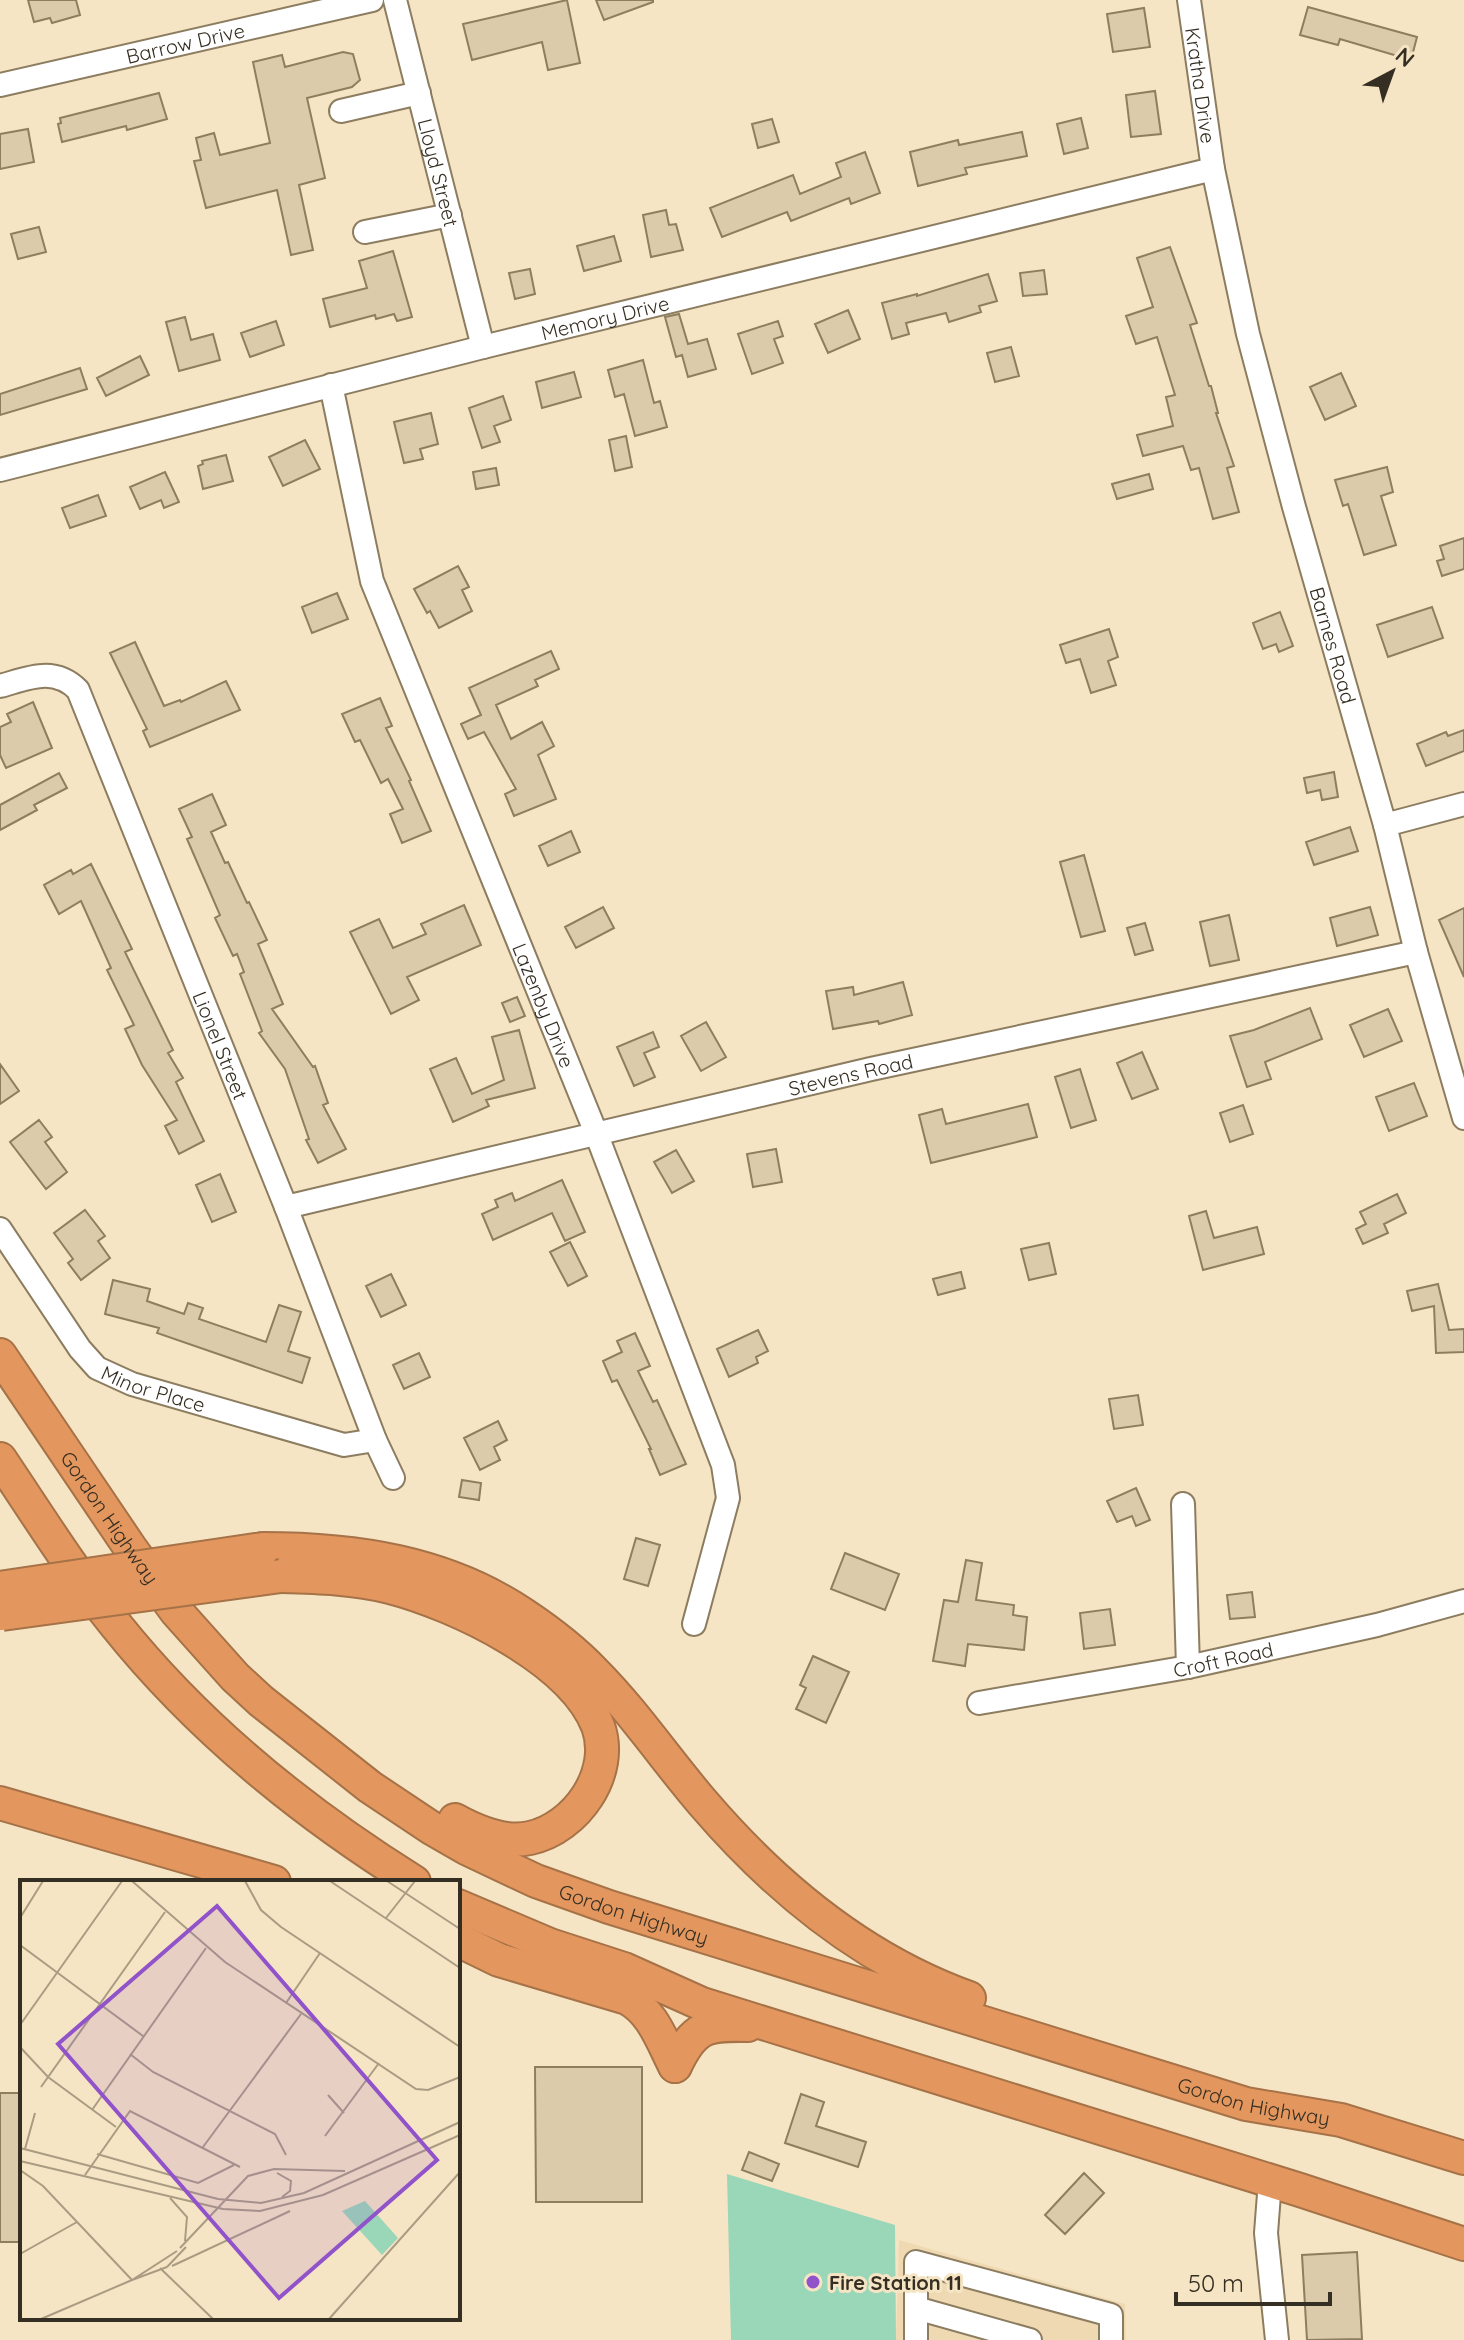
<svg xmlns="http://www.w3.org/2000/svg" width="1464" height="2340" font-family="Quicksand,sans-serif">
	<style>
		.built { fill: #eed9b2 }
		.green { fill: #9ad6b8 }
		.building { fill: #dbcbab; stroke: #8d7e60; stroke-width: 2 }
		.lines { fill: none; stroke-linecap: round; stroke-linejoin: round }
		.minor-casing { stroke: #8d7d60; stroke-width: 26 }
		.highway-casing { stroke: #a67248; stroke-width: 36 }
		.minor { stroke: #fff; stroke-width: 22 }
		.highway { stroke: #e3965d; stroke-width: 32 }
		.highway-bridge-casing { stroke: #a67248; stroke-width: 36; stroke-linecap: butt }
		.highway-bridge { stroke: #e3965d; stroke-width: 32 }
		.poi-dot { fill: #9153c9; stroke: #f6e5c4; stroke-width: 3 }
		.labels { text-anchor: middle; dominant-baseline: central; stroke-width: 6; stroke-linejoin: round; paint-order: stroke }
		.street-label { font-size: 20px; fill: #352e22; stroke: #f6e5c4 }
		.poi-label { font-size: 20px; font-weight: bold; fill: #352e22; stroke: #f6e5c4; text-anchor: start }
		.inset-road { fill: none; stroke: #a99c83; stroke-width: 2 }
		.view { fill: #9153c9; fill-opacity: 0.15; stroke: #9153c9; stroke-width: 4 }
		.inset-edge { fill: none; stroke: #352e22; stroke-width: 4 }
	</style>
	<rect width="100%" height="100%" fill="#f6e5c4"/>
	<path class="built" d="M899,2240L1125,2304L1126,2340H896Z"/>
	<path class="green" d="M727,2174L895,2225L896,2340H731Z"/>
	<path class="building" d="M28,0H76L80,15L52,23L50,18L34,22Z
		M567,0L580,63L548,70L542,42L472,60L463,24Z
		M596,0H653V2L604,20Z
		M1308,7L1417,37L1411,60L1340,39L1338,45L1300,35Z
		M1144,8L1150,47L1113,52L1107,14Z
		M343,52L353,54L360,80L352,87L307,98L325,178L299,185L313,250L291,255L277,190L206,208L194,161L201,160L196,138L214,133L220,155L270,143L253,62L282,55L285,67Z
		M1155,91L1161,134L1131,137L1126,95Z
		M159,93L167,119L127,130L126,126L62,142L58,124L61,123L60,118Z
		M1081,118L1088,148L1064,154L1057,124Z
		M772,119L779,142L758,148L752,124Z
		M28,129L34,162L0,169V134Z
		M1022,132L1027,156L965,168L967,174L918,186L910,152L958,140L959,145Z
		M865,152L880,193L851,204L849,198L791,221L787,212L722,237L710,208L793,175L800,194L841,177L836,163Z
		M666,210L669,225L676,224L683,250L651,257L643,215Z
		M39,227L46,252L18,259L11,234Z
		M614,236L621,261L584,271L577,246Z
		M1170,247L1197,323L1190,325L1209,386H1211L1218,413H1216L1234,466L1227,468L1239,512L1213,519L1199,468L1191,470L1183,446L1143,456L1137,435L1173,426L1166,397L1175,395L1157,337L1136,344L1126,316L1153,307L1137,258Z
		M393,251L412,317L397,321L394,314L376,319L375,315L330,327L323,299L367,288L359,261Z
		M530,269L535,294L515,299L509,273Z
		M1044,270L1047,294L1023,296L1020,273Z
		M988,274L997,301L979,306L981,312L949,322L946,313L906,323L909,334L892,339L882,303L917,294V296Z
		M848,310L860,339L828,353L815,324Z
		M679,314L688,344L707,339L716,369L688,377L682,355L676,357L665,317Z
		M185,317L191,340L213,334L220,360L179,371L166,322Z
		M276,321L284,345L250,357L241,333Z
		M778,321L783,336L774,339L783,363L752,374L738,334Z
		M1011,347L1019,376L995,382L987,353Z
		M140,356L149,375L106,396L97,378Z
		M643,360L654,403L660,401L667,427L635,436L624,394L615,397L608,370Z
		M80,368L87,389L0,415V394Z
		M574,372L581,397L542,408L536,382Z
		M1341,373L1356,406L1325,420L1310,387Z
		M503,396L511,420L494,426L500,442L482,448L469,408Z
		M431,413L438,444L420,449L423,459L404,463L394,422Z
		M626,436L632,467L615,471L609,440Z
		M305,440L320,469L283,486L269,457Z
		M226,455L233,481L203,489L198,466L203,464L202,461Z
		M1387,467L1393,492L1381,496L1396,545L1364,555L1348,504L1343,506L1335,480Z
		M496,468L499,485L476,489L473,472Z
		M165,472L179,502L164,508L161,500L140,509L130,487Z
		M1149,474L1153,489L1117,499L1112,484Z
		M98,495L106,516L70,528L62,508Z
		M1464,538V569L1442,576L1437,561L1444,559L1440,546Z
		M458,566L469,587L462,590L472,611L439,628L430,611L427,613L414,589Z
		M337,593L348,619L312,633L302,607Z
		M1432,607L1443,638L1388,657L1377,625Z
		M1280,612L1293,646L1279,652L1276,644L1263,649L1253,623Z
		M1109,629L1118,657L1108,661L1116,685L1091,693L1080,659L1066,663L1060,645Z
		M135,642L164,706L180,700L181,702L226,681L240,710L150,747L143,731L147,729L110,653Z
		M551,651L559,669L535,680L538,686L496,705L511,739L542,722L554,746L538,755L556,799L514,816L505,794L516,789L484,732L468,739L461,724L481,715L469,688Z
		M380,698L392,726L386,728L411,780L409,781L431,831L402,843L390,814L403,809L388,779L381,783L360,740L355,742L342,714Z
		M33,702L52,748L6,768L0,755V727L11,722L7,714Z
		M1464,730V751L1426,766L1417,744L1446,732L1448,736Z
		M1334,772L1338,797L1322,800L1320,790L1307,793L1304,778Z
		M59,773L67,788L34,805L37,810L0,830V805Z
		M212,794L226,825L211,832L225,863L228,862L247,903L249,902L267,940L258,944L283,1004L272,1009L313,1067L315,1066L328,1103L323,1105L346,1149L318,1163L306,1140L309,1139L285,1069L259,1033L262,1031L240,974L244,972L237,954L233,956L215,918L220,915L187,839L192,837L179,809Z
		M1350,827L1358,851L1314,865L1306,842Z
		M571,831L580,852L548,866L539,846Z
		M1084,855L1105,931L1081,937L1060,862Z
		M91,864L132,949L125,952L173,1050L168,1053L183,1078L176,1082L204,1141L179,1154L165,1126L177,1120L142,1065L125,1029L134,1025L107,970L111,968L81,901L59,914L44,885L71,870L73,874Z
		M464,905L481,945L407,977L419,1000L391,1014L350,932L379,919L393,948L426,934L421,924Z
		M603,907L614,928L576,948L565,927Z
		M1370,907L1378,935L1337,946L1330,918Z
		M1464,908V977L1439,920Z
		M1229,915L1239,960L1210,966L1200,922Z
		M1145,923L1153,950L1135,955L1127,928Z
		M903,982L912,1015L879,1024L878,1021L833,1029L826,991L853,987L854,995Z
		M517,997L525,1016L510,1022L502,1003Z
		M1310,1008L1322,1039L1265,1062L1271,1079L1247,1087L1230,1036L1254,1030Z
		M1388,1009L1402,1041L1364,1057L1350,1025Z
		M706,1022L726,1057L701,1071L681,1036Z
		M519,1030L535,1088L486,1100L489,1106L453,1122L430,1069L456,1058L472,1094L504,1080L492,1037Z
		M653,1032L659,1047L644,1053L655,1077L634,1086L617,1047Z
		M1142,1052L1158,1089L1132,1099L1117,1063Z
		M0,1064L19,1091L0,1104Z
		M1080,1069L1096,1120L1071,1128L1055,1077Z
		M1414,1083L1427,1116L1389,1131L1376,1097Z
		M1028,1104L1037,1137L931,1163L919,1115L942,1109L946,1124Z
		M1243,1105L1253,1134L1230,1142L1220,1113Z
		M39,1120L52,1137L45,1142L67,1172L46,1189L10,1142Z
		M776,1149L782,1182L753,1187L747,1154Z
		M676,1150L694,1181L672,1193L654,1162Z
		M220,1174L236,1212L212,1222L196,1185Z
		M562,1180L585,1232L565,1241L552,1213L493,1240L482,1214L498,1207L495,1200L512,1193L515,1201Z
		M1397,1194L1406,1213L1384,1224L1388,1233L1363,1244L1356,1229L1366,1224L1360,1212Z
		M85,1210L105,1236L98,1241L110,1258L81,1280L68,1263L73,1259L54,1233Z
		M1206,1211L1214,1238L1257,1227L1264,1254L1203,1270L1189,1216Z
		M570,1242L587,1276L568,1286L550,1252Z
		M1049,1243L1056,1274L1029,1280L1021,1249Z
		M961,1272L965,1288L938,1295L933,1279Z
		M391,1274L406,1305L381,1317L366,1286Z
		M113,1280L150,1289L147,1301L184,1314L188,1303L203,1308L199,1319L266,1342L279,1305L301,1312L288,1351L310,1358L302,1383L157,1333L159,1328L105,1314Z
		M1438,1284L1449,1330L1464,1329V1352L1436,1353L1434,1306L1412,1311L1407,1291Z
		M758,1330L768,1351L756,1357L758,1363L729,1377L717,1349Z
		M635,1333L650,1366L638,1371L653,1402L657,1400L686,1464L660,1475L649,1449H651L617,1380L612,1382L603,1361L622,1352L617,1341Z
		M419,1353L430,1377L404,1389L393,1365Z
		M1138,1395L1143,1425L1114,1429L1109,1399Z
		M498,1421L507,1440L494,1447L500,1460L480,1470L464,1438Z
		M462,1480L481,1483L479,1500L459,1497Z
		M1136,1488L1150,1520L1136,1526L1132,1516L1117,1522L1107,1501Z
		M636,1538L660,1545L648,1586L624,1579Z
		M845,1553L899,1574L885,1610L831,1589Z
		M966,1560L982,1563L976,1600L1014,1605L1013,1615L1027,1617L1024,1650L968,1644L965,1666L933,1661L944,1600L958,1602Z
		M1252,1592L1255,1617L1230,1619L1227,1595Z
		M1110,1609L1115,1645L1084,1649L1080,1613Z
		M813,1656L849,1672L826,1723L796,1709L806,1688L800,1685Z
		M535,2067H642V2202H536Z
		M0,2093H22V2242H0Z
		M801,2094L824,2102L816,2126L866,2142L858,2167L785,2143Z
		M749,2152L779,2164L772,2181L742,2170Z
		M1084,2173L1104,2193L1065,2234L1045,2215Z
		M1357,2252L1362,2339L1307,2340L1302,2255Z"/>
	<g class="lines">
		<defs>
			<g id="minor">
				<path id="s1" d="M395,0L483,347"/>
				<path id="s2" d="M1189,0L1213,169L1248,334L1294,507L1385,825L1416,952L1464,1118"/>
				<path id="s3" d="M0,85L372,0"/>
				<path d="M341,111L419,93"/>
				<path d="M365,232L450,215"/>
				<path id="s4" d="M331,385L372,581L596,1133L723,1465L728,1498L694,1624"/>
				<path id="s5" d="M0,470L483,347L1213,169"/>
				<path id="s6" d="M0,686C29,678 54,666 78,690L286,1207L375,1440L393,1478"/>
				<path d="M1385,825L1464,804"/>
				<path id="s7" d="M286,1207L871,1069L1416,952"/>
				<path id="s8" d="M0,1229L80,1349L97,1368L132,1384L344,1445L375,1440"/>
				<path d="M1183,1504L1188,1667"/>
				<path id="s9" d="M979,1703L1188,1667L1377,1625L1464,1601"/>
				<path d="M1270,2181L1266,2233L1277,2340"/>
				<path d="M916,2308L1030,2340"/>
				<path d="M916,2340V2262L1111,2315V2340"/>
			</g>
			<g id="highway">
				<path id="s10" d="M0,1355L131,1549L176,1611L235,1677L261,1701L370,1787L433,1829L466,1848L536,1881L609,1907L1246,2104L1341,2120L1464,2158"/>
				<path d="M0,1459C37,1514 73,1572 115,1624C198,1728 302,1812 414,1882"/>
				<path d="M263,1549C354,1549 446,1562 524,1615C548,1631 573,1650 594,1672C634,1712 666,1760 703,1803C775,1887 863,1960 969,1998"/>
				<path d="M281,1576C318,1577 355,1578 390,1587C456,1604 572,1659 598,1726C615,1773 576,1828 530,1838C505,1844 477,1832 455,1820"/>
				<path d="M0,1803L274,1882"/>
				<path d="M458,1906L550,1945L624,1969L702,2004L1300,2190L1464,2244"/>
				<path d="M458,1940L499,1960L627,1998C653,2012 662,2041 675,2066"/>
				<path d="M675,2066C694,2026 706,2024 748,2025"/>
			</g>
		</defs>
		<use href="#minor" class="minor-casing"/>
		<use href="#highway" class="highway-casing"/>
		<use href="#minor" class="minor"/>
		<use href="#highway" class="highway"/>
		<defs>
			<path id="highway-bridge" d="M0,1588L263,1549
				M2,1614L281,1576"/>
		</defs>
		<use href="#highway-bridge" class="highway-bridge-casing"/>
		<use href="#highway-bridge" class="highway-bridge"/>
	</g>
	<circle class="poi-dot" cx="813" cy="2282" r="8"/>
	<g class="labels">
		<g class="street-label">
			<text stroke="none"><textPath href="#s3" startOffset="190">Barrow Drive</textPath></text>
			<text stroke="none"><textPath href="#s2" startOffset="86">Kratha Drive</textPath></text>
			<text stroke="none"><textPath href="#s1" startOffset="178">Lloyd Street</textPath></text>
			<text stroke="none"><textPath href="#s5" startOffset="624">Memory Drive</textPath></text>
			<text stroke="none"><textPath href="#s2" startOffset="662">Barnes Road</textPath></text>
			<text stroke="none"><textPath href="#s4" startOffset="658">Lazenby Drive</textPath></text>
			<text stroke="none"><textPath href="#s6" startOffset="466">Lionel Street</textPath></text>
			<text stroke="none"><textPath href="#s7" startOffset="580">Stevens Road</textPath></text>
			<text stroke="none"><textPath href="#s8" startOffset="230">Minor Place</textPath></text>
			<text stroke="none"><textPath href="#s10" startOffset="196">Gordon Highway</textPath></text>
			<text stroke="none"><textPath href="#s9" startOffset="248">Croft Road</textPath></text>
			<text stroke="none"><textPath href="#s10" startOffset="868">Gordon Highway</textPath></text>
			<text stroke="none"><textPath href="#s10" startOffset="1516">Gordon Highway</textPath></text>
		</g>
		<g class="poi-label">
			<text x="829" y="2282">Fire Station 11</text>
		</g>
	</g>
	<g transform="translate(20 1880)">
		<rect width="440" height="440" fill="#f6e5c4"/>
		<path d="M345,321L378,358L362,375L322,331Z" fill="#9ad6b8"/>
		<path class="inset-road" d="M112,1L205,82L396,209L408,210L440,197M225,1L241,30L261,47L440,167M310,1L440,88M367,1L440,49M0,38L23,1M366,38L395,1M0,65L123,156M266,123L300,73M0,145L102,1M0,167L28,197L96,247M110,174L133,192L255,254L266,275M21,207L145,32M308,215L324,233M72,230L186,68M305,256L359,183M183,267L281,134M0,268L198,319L241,323L284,313L440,242M5,269L15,233M77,274L178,303L214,285M0,281L203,329L240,331L303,315L440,255M0,290L23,306L112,400M257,293L271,301L270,311L262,317M65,295L110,231L220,287M150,318L167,337L165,361M160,368L228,296L254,289L325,291M0,374L57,342M152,386L270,331M147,387L166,367M140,388L193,439M112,400L147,387M21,439L112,400L157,371M309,439L440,292"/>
		<path class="view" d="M197,26L417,280L259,418L38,164Z"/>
		<rect width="440" height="440" class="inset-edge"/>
	</g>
	<g transform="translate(1392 72) rotate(41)" stroke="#f6e5c4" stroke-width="6" paint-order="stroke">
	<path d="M0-6L14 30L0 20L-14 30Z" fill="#352e22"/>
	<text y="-12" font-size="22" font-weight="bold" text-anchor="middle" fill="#352e22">N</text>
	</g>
	<path d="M1176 2292v12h154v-12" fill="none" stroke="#352e22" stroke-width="4"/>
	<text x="1188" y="2292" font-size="24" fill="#352e22" stroke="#f6e5c4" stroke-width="6" paint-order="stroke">50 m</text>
</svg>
